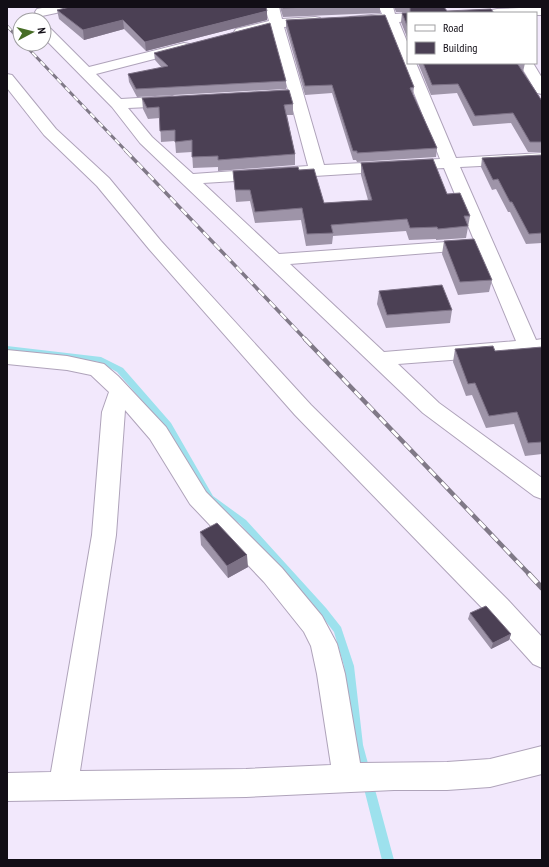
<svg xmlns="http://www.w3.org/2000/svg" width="549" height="867" font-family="'PT Sans Narrow',sans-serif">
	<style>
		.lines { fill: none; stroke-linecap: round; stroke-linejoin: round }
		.stream { fill: #9de1ed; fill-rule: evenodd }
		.street-casing { stroke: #afa3ba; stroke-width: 2 }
		.street { fill: #fff; fill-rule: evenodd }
		.rail-far3-casing { stroke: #807987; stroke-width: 3 }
		.rail-far2-casing { stroke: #807987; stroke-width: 3.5 }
		.rail-far1-casing { stroke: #807987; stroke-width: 4.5 }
		.rail-casing { stroke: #807987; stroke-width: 5.5 }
		.rail-far3 { stroke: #fff; stroke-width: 2; stroke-dasharray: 6; stroke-linecap: butt }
		.rail-far2 { stroke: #fff; stroke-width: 2.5; stroke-dasharray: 8; stroke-linecap: butt }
		.rail-far1 { stroke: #fff; stroke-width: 3; stroke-dasharray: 9; stroke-linecap: butt }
		.rail { stroke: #fff; stroke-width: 4; stroke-dasharray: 12; stroke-linecap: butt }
		.wall { fill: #9e94a8 }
		.shaded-wall { fill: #7d7286 }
		.building { fill: #4b4054; stroke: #7d7286 }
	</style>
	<rect width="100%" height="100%" fill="#f2e8fc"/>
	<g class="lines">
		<path class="stream" d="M7,346L101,357L123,368L171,423L213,496L246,520L326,608L341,627L354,666L363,745L394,860H382L353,745L344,666L334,632L320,614L240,524L207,500L165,427L117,372L99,362L7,350Z"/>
		<defs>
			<path id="street" d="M47,7H72L70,10L42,16L37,15L35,12L37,9Z
				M265,7H279L282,19L315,17L320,18L322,21L320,24L315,25L284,27L324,165L440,159L386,22L355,24L350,23L348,20L350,17L382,14L379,7H393L395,14L408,13V21L399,22L408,44V63H416L456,158L542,153V163L460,167L536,340L542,339V353L398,364L439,403L542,478V499L534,496L423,413L140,143L112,107L44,38V26L49,27L89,67L184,43L189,44L191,47L189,50L96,74L121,99L172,96L177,98L180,101L177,104L172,106L128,108L152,137L193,174L308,166L290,99L260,100L255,99L253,96L255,93L288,90L271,28L241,36L236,35L234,32L236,29L269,21ZM444,168L474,240L279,254L203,183ZM478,249L516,341L384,352L290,264Z
				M542,7V15H536V13H490L492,10L497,9Z
				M519,63H533L542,78V94L537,93Z
				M7,74L12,75L56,129L109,178L161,241L311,405L507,599L542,637V668L533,664L489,615L295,415L149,249L97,186L44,135L7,88Z
				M7,350L67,356L104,364L118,376L166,427L206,492L282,568L322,616L337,644L345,674L360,763L447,762L490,759L542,746V774L490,787L447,790H394L246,797L7,801V773L51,772L92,535L102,412L109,392L91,375L67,370L7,364ZM125,410L150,439L190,504L264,582L304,632L311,646L317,674L331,765L246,769L80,771L116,535Z"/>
		</defs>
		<use href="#street" class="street-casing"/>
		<use href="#street" class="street"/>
		<defs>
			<path id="rail-far3" d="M7,26L20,40
				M24,44L127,152"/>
			<path id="rail-far2" d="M126,151L306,340"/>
			<path id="rail-far1" d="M305,339L530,575"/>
			<path id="rail" d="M529,574L542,588"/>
		</defs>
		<use href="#rail-far3" class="rail-far3-casing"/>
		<use href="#rail-far2" class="rail-far2-casing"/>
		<use href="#rail-far1" class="rail-far1-casing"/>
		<use href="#rail" class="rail-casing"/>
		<use href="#rail-far3" class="rail-far3"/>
		<use href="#rail-far2" class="rail-far2"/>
		<use href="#rail-far1" class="rail-far1"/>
		<use href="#rail" class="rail"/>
	</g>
	<path class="wall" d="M280,7H380V13L283,17Z
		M394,7H444L409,13V12H396Z
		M57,10L267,11V20L146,51L124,29L84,40L59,19Z
		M402,13H408V40L401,22Z
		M286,20L414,87L413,95L437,148L436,157L357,162L356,160H353L332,93L305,95L286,28Z
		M154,53L286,81V89L137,97L129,82L128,74L162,68L155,60Z
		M418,63H525L523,72L542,101V152H528L511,123L473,126L457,93L431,95Z
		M142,98L293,104V115H287L295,154V165L218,171V167L193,168L192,152L176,153L175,141L161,142L160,118L148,119L143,109Z
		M542,155V243L526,244L510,212H508L496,189L492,190L481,167L482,158Z
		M361,163L447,194L470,216L466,238L436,240V239L409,240L406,231L333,236L332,244L306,246L301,220L255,223L250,201L236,202L233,171L299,170L324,203L368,200L361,175Z
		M444,241L492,280L489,292L458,295L442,254Z
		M379,291L452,310L450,323L386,328L377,304Z
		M542,347V454L525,456L514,424L486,428L472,395L466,396L453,362L455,349L495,351Z
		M200,532L248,567L228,578L201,545Z
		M470,613L511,634L509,640L491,649L468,619Z"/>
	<path class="shaded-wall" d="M267,11V20L146,51L145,42Z
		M123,20L124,29L84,40L83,30Z
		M247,555L248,567L228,578L227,566Z
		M511,634L509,640L491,649L493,643Z"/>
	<path class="building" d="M70,7H266L267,11L145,42L123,20L83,30L57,10Z
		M283,7H311L283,8Z
		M410,7H444L447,11L491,9L494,13H409H410Z
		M402,13H408V28Z
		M385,15L414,87L410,88L437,148L357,153V151H353L332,85L305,86L286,20Z
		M270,23L286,81L136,89L128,74L168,66L154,53Z
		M423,63H522H517L542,101V142H530L513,113L475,116L458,84L432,85Z
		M289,90L293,104L284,105L295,154L218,160V156L192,157V140L175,142V130L160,131L159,107L147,108L142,98Z
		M542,155V233L529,234L512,202H510L498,179L493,180L482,158Z
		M433,159L447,194L460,193L470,216H464L468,226L438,229L437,227L410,228L407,219L331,225L333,233L307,234L302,208L255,212L250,190H235L233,171L298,167L299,170L314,169L324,203L372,200L361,163Z
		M474,239L492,280L460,282L444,241Z
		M442,285L452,310L387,315L379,291Z
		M493,346L495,351L542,347V442L528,443L517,412L489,416L475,383L468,384L455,349Z
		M217,523L247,555L227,566L200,532Z
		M486,606L511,634L493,643L470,613Z"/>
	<rect width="549" height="867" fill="none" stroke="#120e16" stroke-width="16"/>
	<rect x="407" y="12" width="130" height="52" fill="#ffffff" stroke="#a09fa2"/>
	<rect x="415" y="25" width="20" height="6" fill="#ffffff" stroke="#a09fa2"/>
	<text x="443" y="32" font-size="12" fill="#120e16">Road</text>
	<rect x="415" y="42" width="20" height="12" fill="#4b4054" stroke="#a09fa2"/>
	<text x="443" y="52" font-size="12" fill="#120e16">Building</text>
	<g transform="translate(32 32) rotate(83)"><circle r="19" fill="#ffffff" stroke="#a09fa2"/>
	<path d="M0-3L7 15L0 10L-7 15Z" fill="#476d26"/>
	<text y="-6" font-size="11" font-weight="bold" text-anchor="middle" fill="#120e16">N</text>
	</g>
</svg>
